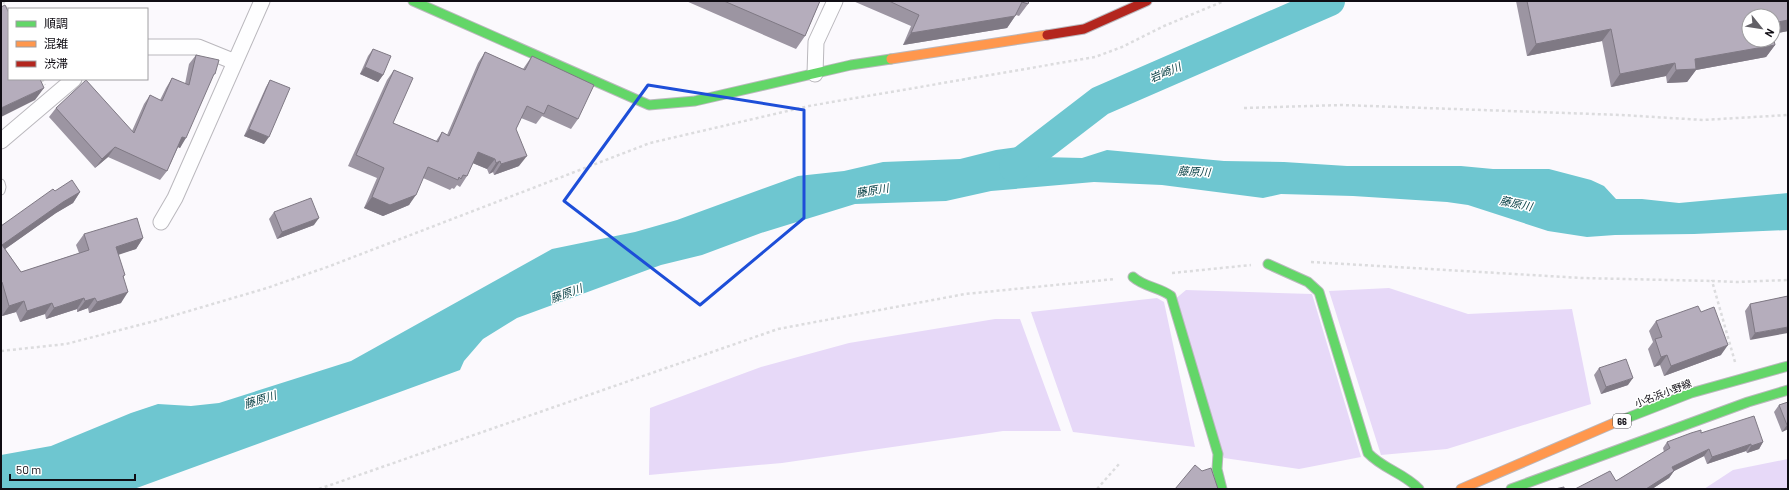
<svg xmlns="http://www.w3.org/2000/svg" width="1789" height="490" font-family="Barlow,'Noto Sans JP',sans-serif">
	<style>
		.green { fill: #e7d9f8 }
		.water { fill: #6ec6d0 }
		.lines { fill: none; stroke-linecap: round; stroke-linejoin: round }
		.river { stroke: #6ec6d0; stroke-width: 30 }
		.lane-casing { stroke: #bab8bd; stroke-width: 9 }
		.street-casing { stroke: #bab8bd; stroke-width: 17 }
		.fast-casing { stroke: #bab8bd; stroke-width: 11 }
		.slow-casing { stroke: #bab8bd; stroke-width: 11 }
		.jam-casing { stroke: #bab8bd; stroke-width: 11 }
		.path { stroke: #dcdcde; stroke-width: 2.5; stroke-dasharray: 3 3; stroke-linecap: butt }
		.lane { stroke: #fefeff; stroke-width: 7 }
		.street { stroke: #fefeff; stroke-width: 15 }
		.fast { stroke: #63d668; stroke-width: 9 }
		.slow { stroke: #ff974d; stroke-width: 9 }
		.jam { stroke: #b3261e; stroke-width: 9 }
		.wall { fill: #9c95a2 }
		.shaded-wall { fill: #7f7984 }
		.building { fill: #b5adbc; stroke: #7f7984 }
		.marked { fill: none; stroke: #1d4ed8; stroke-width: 3; stroke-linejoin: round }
		.labels { text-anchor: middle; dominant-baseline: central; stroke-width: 3; stroke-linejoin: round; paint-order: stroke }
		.shield { fill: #fff; stroke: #58565a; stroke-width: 1 }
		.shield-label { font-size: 9px; font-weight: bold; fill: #100d14 }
		.street-label { font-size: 10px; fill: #100d14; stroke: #fff }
		.water-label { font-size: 11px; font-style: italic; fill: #0c4348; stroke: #fff }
	</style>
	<rect width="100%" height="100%" fill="#fbf9fd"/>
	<path class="green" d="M1389,288L1468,314L1572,309L1591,404L1447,449L1381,455L1329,291Z
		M1186,290L1312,294L1361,457L1299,469L1224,458L1174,300Z
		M1157,298L1164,302L1195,447L1073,432L1031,312Z
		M995,319H1020L1061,431H1003L782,463L649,475L650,408L761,367L849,343Z
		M1788,459V489H1704L1733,470Z"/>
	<path class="water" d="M1018,147L1042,157L1082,158L1107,150L1224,161L1284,162L1347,166H1461L1493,169H1549L1591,180L1604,186L1616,199H1642L1679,203L1788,193V230L1694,234L1615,235L1587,237L1548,231L1468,205L1447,202L1353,196L1281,194L1263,198L1162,185L1094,182L991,191L946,201L855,204L761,233L702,255L661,265L517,318L483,339L464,361L460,370L134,489H1V455L51,446L131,413L158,404L191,406L219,403L351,361L552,249L635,232L677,220L798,176L844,171L883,162L960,159L996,150Z"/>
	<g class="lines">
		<path class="river" d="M1014,167L1100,101L1330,1"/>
		<defs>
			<path id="lane" d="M1,183L2,187L1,191"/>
			<path id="street" d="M147,47H198L235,62
				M815,74L816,42L835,1
				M1,141L74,79
				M161,222L175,198L262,1"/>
			<path id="fast" d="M413,1L649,105L695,101L851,65L891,59
				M1268,264L1308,282L1319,292L1368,453C1383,469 1404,473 1419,489
				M1133,277C1144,287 1159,287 1171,296L1218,454L1217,469L1222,489
				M1614,423L1691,393L1788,366
				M1511,489L1748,402L1788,390"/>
			<path id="slow" d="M891,59L1047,35
				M1461,489L1614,423"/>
			<path id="jam" d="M1047,35L1084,29L1147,1"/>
		</defs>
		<use href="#lane" class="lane-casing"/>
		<use href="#street" class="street-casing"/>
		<use href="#fast" class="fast-casing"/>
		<use href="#slow" class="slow-casing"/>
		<use href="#jam" class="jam-casing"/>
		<path class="path" d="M3,1L9,13
			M42,79L45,85
			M1244,108L1342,105L1622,115L1703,120L1788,115
			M1311,262L1582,278L1712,281
			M1172,273L1251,265
			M1,351L66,344L155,321L267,288L330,266L650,143L809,106L1095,57L1122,47L1164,26L1224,1
			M1735,362L1712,281L1736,282L1788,280
			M319,489L778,329L965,294L1115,279
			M1097,489L1119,464"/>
		<use href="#lane" class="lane"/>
		<use href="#street" class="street"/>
		<use href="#fast" class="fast"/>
		<use href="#slow" class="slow"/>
		<use href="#jam" class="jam"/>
	</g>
	<path class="wall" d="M686,1H820L805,36L796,49Z
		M853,1H1029L1028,4L1019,16L1016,15L1007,28L903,45L911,26Z
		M1516,1H1788V31L1773,34L1749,16L1775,45L1766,57L1696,70L1687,82L1667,83L1666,76L1611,87L1602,41L1527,56Z
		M373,49L383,75L378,82L360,74L368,56Z
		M485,52L523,69L532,56L578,119L571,129L542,116L536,124L521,118L516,129L519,166L494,175L493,172L489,174L487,169L473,163L467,176L460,187L457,185L454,189L452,188L450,190L423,178L409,205L383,216L364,208L377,178L348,166L387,80L394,70L393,123L436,141L442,132L447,135L478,63Z
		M196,55L211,81L180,148L178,147L167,171L160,180L108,157L95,168L49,117L56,108L132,131L144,104L150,95L160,100L166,88L172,78L185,84L189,64Z
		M270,80L264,144L244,136L266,87Z
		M55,191L80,192L73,203L56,213L5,249L21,272L79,253L76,245L84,234L143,238L136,249L118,254L124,277L121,303L89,313L88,308L77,312V309L46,319L45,314L20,322L16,312L2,316L1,314V226Z
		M274,212L314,225L277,239L269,219Z
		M1788,296L1750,340L1745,311L1750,304Z
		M1701,312L1721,355L1664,376L1660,365L1654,367L1648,349L1653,342L1649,331L1656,321Z
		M1599,368L1628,385L1601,394L1594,375Z
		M1788,402V429L1782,432L1774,412L1779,405Z
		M1701,433L1763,442L1759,449L1747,453L1746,451L1707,464L1704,456L1674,471L1669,478L1652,489H1575L1616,481L1664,452L1663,448L1667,442Z"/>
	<path class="shaded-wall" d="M1015,16L1007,28L903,45L911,33Z
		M1788,20V31L1773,34V23Z
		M1611,29L1602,41L1527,56L1536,44Z
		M1775,45L1766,57L1696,70L1687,82L1667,83L1676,70L1695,59Z
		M1675,63L1666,76L1611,87L1620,74Z
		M365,67L383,75L378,82L360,74Z
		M44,88L35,100L1,117V108Z
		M249,129L269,137L264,144L244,136Z
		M182,137L186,138L180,148L176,146Z
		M115,147L108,157L95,168L102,159Z
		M478,152L495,159L487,169L470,162Z
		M527,156L519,166L494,175L501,164Z
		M500,161L493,172L489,174L496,163Z
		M80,192L73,203L56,213L1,252L2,245L63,202Z
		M416,195L409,205L383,216L364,208L372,197Z
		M319,218L314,225L277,239L282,232Z
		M143,238L136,249L109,258L116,247Z
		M128,292L121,303L89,313L97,302Z
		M84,298L77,309L46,319L54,308Z
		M95,298L88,308L77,312L85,301Z
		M24,301L16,312L2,316L9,306Z
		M52,303L45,314L20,322L27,311Z
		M1788,327V333L1750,340L1755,333Z
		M1728,345L1721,355L1664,376L1671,366Z
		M1667,355L1660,365L1654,367L1661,357Z
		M1633,378L1628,385L1601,394L1606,387Z
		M1788,424V429L1782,432L1787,425Z
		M1763,442L1759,449L1747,453L1751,446Z
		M1751,444L1746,451L1707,464L1712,457Z
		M1709,449L1704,456L1674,471L1669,478L1652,489H1646L1672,467Z"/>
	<path class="building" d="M724,1H820L805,36Z
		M889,1H1029L1028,4L1022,2L1015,16L911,33L919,15Z
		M1527,1H1788V20L1773,23V16H1749V40H1773V35L1775,45L1695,59L1696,69L1676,70L1675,63L1620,74L1611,29L1536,44Z
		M5,5L9,13V79H40L44,88L1,108V7Z
		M373,49L391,56L383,75L365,67Z
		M485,52L525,70L532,56L594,85L578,119L548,105L544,114L527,106L516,129L527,156L501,164L500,161L496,163L495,159L478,152L467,176L463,175L461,179L459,177L458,180L428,167L416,195L390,205L372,197L384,168L356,155L394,70L413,78L393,123L438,142L442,132L449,136Z
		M196,55L219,60L215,74H214L186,138L182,137L167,171L115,147L102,159L56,108L86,80L134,133L150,95L162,101L172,78L189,85Z
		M270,80L290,88L269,137L249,129Z
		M72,180L80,192L63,202L2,245L21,272L89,250L84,234L137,218L143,238L116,247L125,275L123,276L128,292L97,302L95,298L85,301L84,298L54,308L52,303L27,311L24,301L9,306L2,282H1V226L53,189L55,191Z
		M311,198L319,218L282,232L274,212Z
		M1788,296V327L1755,333L1750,304Z
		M1698,306L1701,312L1714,307L1728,345L1671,366L1667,355L1661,357L1655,339L1662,337L1656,321Z
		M1626,359L1633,378L1606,387L1599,368Z
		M1788,402V424L1787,425L1779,405Z
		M1754,416L1763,442L1751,446V444L1712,457L1709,449L1672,467L1674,471L1646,489H1575L1610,471L1616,481L1670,448L1667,442L1691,433L1701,430V433Z
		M1195,465L1202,471L1211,468L1218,489H1175Z
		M1564,487V489H1555Z"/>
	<path class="marked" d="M648,85L804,110V218L700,305L564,201Z"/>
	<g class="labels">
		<rect class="shield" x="1613" y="414" width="18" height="14" rx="3"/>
		<g class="shield-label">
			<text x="1622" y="421">66</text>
		</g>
		<g class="street-label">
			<text transform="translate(1663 393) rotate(-21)">小名浜小野線</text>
		</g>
		<g class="water-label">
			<text transform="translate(1165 72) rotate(-23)">岩崎川</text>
			<text transform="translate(1194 171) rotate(3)">藤原川</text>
			<text transform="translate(872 190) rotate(-9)">藤原川</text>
			<text transform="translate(1516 203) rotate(12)">藤原川</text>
			<text transform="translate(566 293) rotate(-20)">藤原川</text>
			<text transform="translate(260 399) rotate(-17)">藤原川</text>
		</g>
	</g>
	<rect width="1789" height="490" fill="none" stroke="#100d14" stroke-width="4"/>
	<rect x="8" y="8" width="140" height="72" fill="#ffffff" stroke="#9f9ea1"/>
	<rect x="16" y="21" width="20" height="6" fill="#63d668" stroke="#9f9ea1"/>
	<text x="44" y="28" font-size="12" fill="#100d14">順調</text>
	<rect x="16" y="41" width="20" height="6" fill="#ff974d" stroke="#9f9ea1"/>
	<text x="44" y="48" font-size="12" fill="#100d14">混雑</text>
	<rect x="16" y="61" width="20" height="6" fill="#b3261e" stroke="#9f9ea1"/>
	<text x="44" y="68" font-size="12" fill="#100d14">渋滞</text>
	<g transform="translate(1761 28) rotate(120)"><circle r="19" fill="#ffffff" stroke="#9f9ea1"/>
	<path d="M0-3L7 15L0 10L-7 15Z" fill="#626066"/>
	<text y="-6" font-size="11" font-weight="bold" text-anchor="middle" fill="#100d14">N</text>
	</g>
	<path d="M10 474v6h125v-6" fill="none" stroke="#100d14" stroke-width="2"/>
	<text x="16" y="474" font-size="12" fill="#100d14" stroke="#ffffff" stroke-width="3" paint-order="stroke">50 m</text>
</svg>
